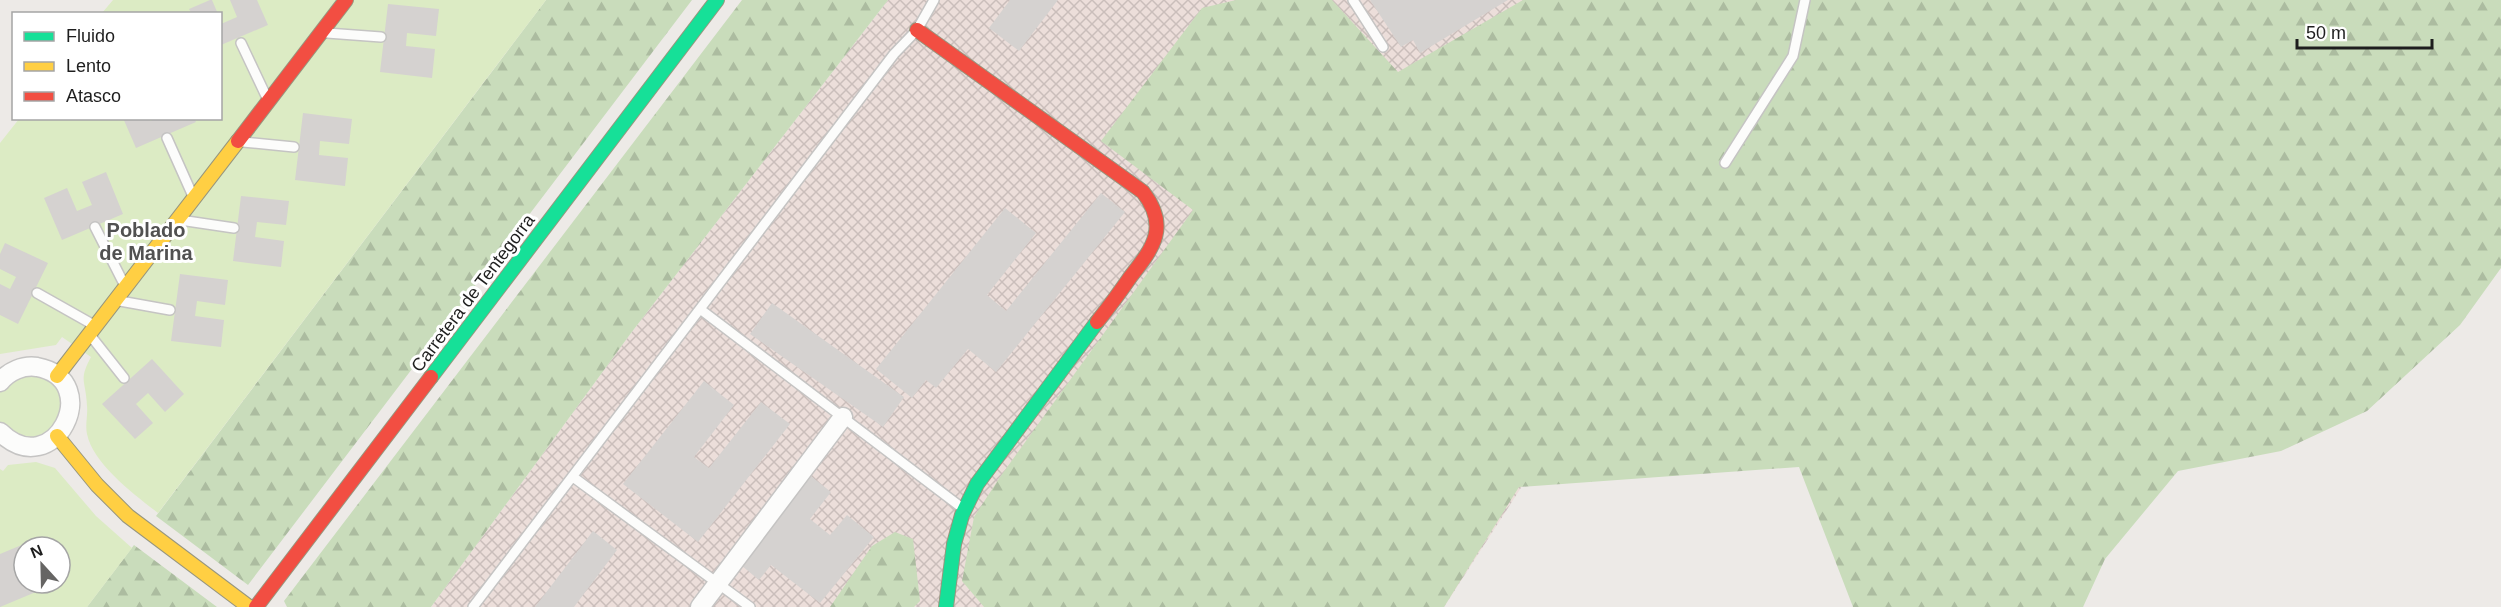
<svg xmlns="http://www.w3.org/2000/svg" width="2501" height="607" font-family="Arial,sans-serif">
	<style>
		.military { fill: url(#military-cross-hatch) }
		.forest { fill: url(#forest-firs) }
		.garden { fill: #dcebc4; fill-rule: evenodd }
		.building { fill: #d5d2d0 }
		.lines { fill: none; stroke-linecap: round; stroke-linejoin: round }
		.lane-casing { stroke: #c5c4c3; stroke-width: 12 }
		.street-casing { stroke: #c5c4c3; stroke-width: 21 }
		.fast-casing { stroke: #97967e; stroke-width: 16 }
		.slow-casing { stroke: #97967e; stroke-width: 16 }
		.jam-casing { stroke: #97967e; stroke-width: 16 }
		.lane { stroke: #fcfcfb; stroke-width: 9 }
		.street { stroke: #fcfcfb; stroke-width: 18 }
		.fast { stroke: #16e098; stroke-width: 14 }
		.slow { stroke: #ffcf43; stroke-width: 14 }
		.jam { stroke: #f24e42; stroke-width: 14 }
		.labels { text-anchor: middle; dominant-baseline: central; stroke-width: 6; stroke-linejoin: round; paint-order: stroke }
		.street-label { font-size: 18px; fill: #1e1e1e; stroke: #fff }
		.neighbourhood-label { font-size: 20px; font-weight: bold; fill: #515151; stroke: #fff }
	</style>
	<defs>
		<pattern id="military-cross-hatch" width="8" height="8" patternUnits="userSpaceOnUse" patternTransform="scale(1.5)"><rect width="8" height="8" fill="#ecdeda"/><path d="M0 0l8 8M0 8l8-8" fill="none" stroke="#cabebb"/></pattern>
		<pattern id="forest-firs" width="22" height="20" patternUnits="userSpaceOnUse" patternTransform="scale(1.5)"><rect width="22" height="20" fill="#c9dcbb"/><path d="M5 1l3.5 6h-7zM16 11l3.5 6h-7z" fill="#acbca0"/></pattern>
	</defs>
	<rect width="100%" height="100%" fill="#edeae7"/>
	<path class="military" d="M888,0H1813L1798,59L1444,607H431L631,333Z"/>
	<path class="forest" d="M546,0H692L248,585L156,516Z
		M742,0H888L631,333L431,607H287L284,601Z
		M1236,0H1332L1398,72L1523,0H2501V268L2460,325L2367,411L2281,451L2178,471L2105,559L2083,607H1853L1799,467L1519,487L1444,607H984L962,581L974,517L1000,477L1193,210L1101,141L1202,8Z
		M895,532L913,539L920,601L914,607H830L872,546Z
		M134,545L217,607H87Z"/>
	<path class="garden" d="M113,0H546L158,513C135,495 93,464 87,434C85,425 88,415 87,406C86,380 78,381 91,357L62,337L56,345L0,354V143L19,119L220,118V14L102,13Z
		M40,368L71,405L46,443L0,432V382Z
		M36,462L55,468L96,516L132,548L87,607H0V469L3,471L8,465ZM24,547H60V583H24Z"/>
	<path class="building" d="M210,0H212L218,14H192L189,9Z
		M230,0H257L268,25L221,45V24L237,17Z
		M1010,0H1058L1019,51L989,28Z
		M1370,0H1508L1420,53L1413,40L1401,47Z
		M388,4L439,9L436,36L407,33L406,46L435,49L432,78L380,72Z
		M303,113L352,119L349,144L320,141L319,155L348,158L345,186L295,180Z
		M123,118H149L150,121L157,118H194L196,122L136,148Z
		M106,172L123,214L62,240L44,198L67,188L77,211L92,205L82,182Z
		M1101,193L1125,212L996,372L968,349L936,388L926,380L912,398L876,369L1005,208L1036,233L987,295L1006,311Z
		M241,196L289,201L286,225L257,222L255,237L284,241L281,267L233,261Z
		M5,243L48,263L18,324L0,315V284L10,289L16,277L0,269V254Z
		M180,274L228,280L225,305L197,301L195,316L224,320L221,347L171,341Z
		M772,303L904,397L883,427L750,334Z
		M152,359L184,394L165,412L148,393L136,404L153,423L135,439L102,404Z
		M704,381L734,405L694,457L709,468L761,402L790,424L698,542L623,484Z
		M807,473L831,492L810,519L830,535L847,515L874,537L820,603L771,565L759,580L736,561Z
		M593,531L617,550L574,607H535Z
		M24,544V583H40L43,589L0,607V554Z"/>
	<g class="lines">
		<defs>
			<path id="lane" d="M1353,0L1383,47
				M327,33L381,37
				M241,43L267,98
				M167,138L192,194
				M243,142L294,147
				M1725,163L1793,56L1805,0
				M180,220L234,228
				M95,227L124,284
				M37,293L92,324
				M120,301L170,310
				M700,309L961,507
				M90,335L124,378
				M573,477L750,607
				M473,607L894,54L917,30L934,0"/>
			<path id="street" d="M0,382C9,371 23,365 37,367C106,380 54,485 0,432
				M700,607L843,417"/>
			<path id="fast" d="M431,377L717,0
				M946,607L954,544L962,515L977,484L1097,322"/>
			<path id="slow" d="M57,376L238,141
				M57,436L97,485L128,516L249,607"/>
			<path id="jam" d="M917,30L1143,192C1169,226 1154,247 1131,276C1120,292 1109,307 1097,322
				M238,141L346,0
				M256,607L431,377"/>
		</defs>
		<use href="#lane" class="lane-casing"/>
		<use href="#street" class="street-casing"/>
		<use href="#fast" class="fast-casing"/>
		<use href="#slow" class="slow-casing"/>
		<use href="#jam" class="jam-casing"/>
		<use href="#lane" class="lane"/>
		<use href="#street" class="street"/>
		<use href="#fast" class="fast"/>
		<use href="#slow" class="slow"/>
		<use href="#jam" class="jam"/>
	</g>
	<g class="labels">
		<g class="street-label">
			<text transform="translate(473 293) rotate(-53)">Carretera de Tentegorra</text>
		</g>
		<g class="neighbourhood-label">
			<text x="146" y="230">Poblado<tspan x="146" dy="23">de Marina</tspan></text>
		</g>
	</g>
	<rect x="12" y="12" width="210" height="108" fill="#ffffff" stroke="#a5a5a5" stroke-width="1.5"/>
	<rect x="24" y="32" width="30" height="9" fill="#16e098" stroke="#a5a5a5" stroke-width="1.5"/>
	<text x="66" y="42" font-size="18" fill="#1e1e1e">Fluido</text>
	<rect x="24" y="62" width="30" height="9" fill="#ffcf43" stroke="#a5a5a5" stroke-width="1.5"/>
	<text x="66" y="72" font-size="18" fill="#1e1e1e">Lento</text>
	<rect x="24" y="92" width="30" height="9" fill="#f24e42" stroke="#a5a5a5" stroke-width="1.5"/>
	<text x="66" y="102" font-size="18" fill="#1e1e1e">Atasco</text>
	<g transform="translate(42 565) rotate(338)"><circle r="28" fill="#ffffff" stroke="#a5a5a5" stroke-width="1.5"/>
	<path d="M0-4.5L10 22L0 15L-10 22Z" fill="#666564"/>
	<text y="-9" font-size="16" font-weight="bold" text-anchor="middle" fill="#1e1e1e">N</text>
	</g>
	<path d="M2297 39v9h135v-9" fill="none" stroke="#1e1e1e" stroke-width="3"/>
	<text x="2306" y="39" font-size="18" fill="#1e1e1e" stroke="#ffffff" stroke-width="4.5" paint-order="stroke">50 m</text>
</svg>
